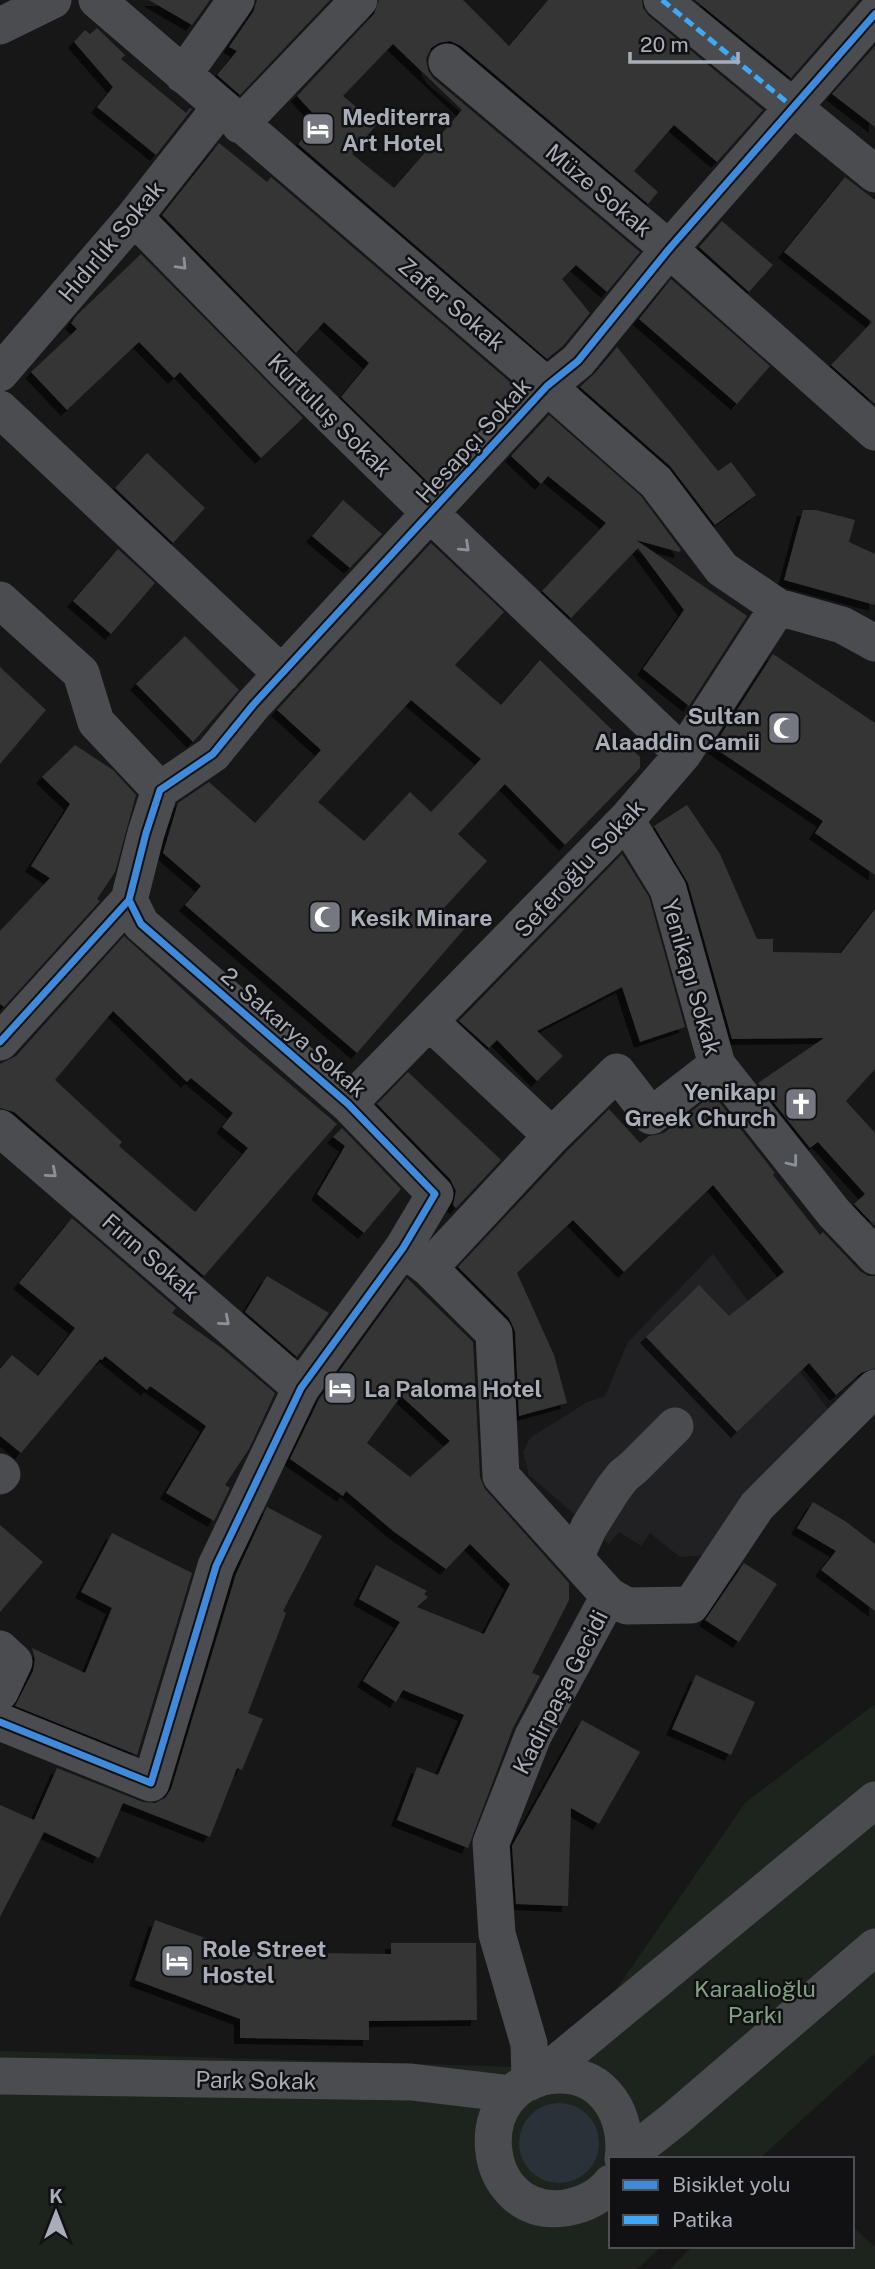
<svg xmlns="http://www.w3.org/2000/svg" width="875" height="2269" font-family="'Public Sans',sans-serif">
	<style>
		.built { fill: #212123 }
		.green { fill: #1d241e }
		.water { fill: #2a3239 }
		.building { fill: #353536; fill-rule: evenodd; filter: url(#shadow) }
		.lines { fill: none; stroke-linecap: round; stroke-linejoin: round }
		.minor { stroke: #4b4c50; stroke-width: 37 }
		.quiet { stroke: #3fa9f5; stroke-width: 5; stroke-dasharray: 10 5; stroke-linecap: butt }
		.cycleway-casing { stroke: #111113; stroke-width: 11 }
		.cycleway { stroke: #408adc; stroke-width: 7 }
		.oneway { stroke: #8c9099 }
		.labels { text-anchor: middle; dominant-baseline: central; stroke-width: 5; stroke-linejoin: round; paint-order: stroke }
		.poi-label { font-size: 23px; font-weight: bold; fill: #a8adb8; stroke: #111113; text-anchor: start }
		.street-label { font-size: 23px; fill: #a8adb8; stroke: #111113 }
		.park-label { font-size: 23px; fill: #7fa381; stroke: #111113 }
	</style>
	<defs>
		<filter id="shadow"><feDropShadow dx="-6" dy="6" stdDeviation="0" flood-color="#0009"/></filter>
	</defs>
	<rect width="100%" height="100%" fill="#171717"/>
	<path class="built" d="M713,1254L830,1412L709,1555L680,1557L650,1533L641,1546L619,1532L609,1544L529,1475L523,1452L530,1438L587,1402L605,1396L628,1342Z"/>
	<path class="green" d="M875,1704V2053L759,2159H611V2246H662L637,2269H0V2051L519,2067L582,2039L745,1803Z
		M852,2226L875,2247V2269H670L693,2246H852Z"/>
	<path class="water" d="M519 2143a40 40 0 1 1 80 0a40 40 0 1 1-80 0Z"/>
	<path class="building" d="M149,0H210L192,25Z
		M257,0H330L240,95L217,75L237,51L229,47L253,12Z
		M379,0H463L509,46L548,0H642L643,8L649,16L763,110L717,162L674,125L634,171L658,192L648,204L461,46L450,41L439,43L431,48L426,59L428,70L433,78L640,252L607,292L576,265L562,279L590,313L563,346L547,359L298,144L318,119L297,96L374,14ZM393,44L462,110L394,188L352,154L377,124L343,96Z
		M695,0H859L791,78Z
		M97,28L125,55L121,59L186,113L190,108L192,109L156,155L97,107L113,87L74,42L85,30L90,34Z
		M875,46V127L832,94Z
		M219,143L267,182L271,177L517,388L429,483L341,397L369,363L324,322L296,353L162,215Z
		M845,177L875,200V404L831,365L872,322L784,252Z
		M722,221L773,265L749,292L699,247Z
		M141,254L303,418L261,458L180,372L174,378L139,342L67,410L31,372L77,329L71,323L77,315Z
		M671,279L770,366L737,404L639,319Z
		M617,347L718,471L731,462L756,495L715,525L670,466L580,387L594,374Z
		M549,415L641,496L681,550L679,552L636,540L747,616L689,706L643,669L684,610L638,548L571,618L542,591L606,523L548,476L541,484L511,456Z
		M147,453L205,508L173,543L115,488Z
		M343,500L382,534L350,568L312,536Z
		M803,510H816L855,520L849,542L875,554V605L784,580Z
		M431,543L504,612L455,665L501,705L540,660L640,757V768L565,845L505,784L458,834L487,861L443,909L465,928L357,1053L185,905L201,886L163,853L178,803L209,782L255,823L321,750L277,710ZM411,700L481,759L431,812L410,792L364,841L318,802Z
		M118,549L155,583L111,634L73,601Z
		M185,636L239,690L193,742L136,684Z
		M773,654L875,723V875L815,833L823,821L713,747Z
		M0,667L46,710L0,764Z
		M75,745L113,770L136,795L115,872L97,899L100,901L4,1007L0,1004V931L50,878L31,866L70,804L42,777Z
		M687,805L720,854L757,939H773V952L841,953L875,909V1069L846,1101L875,1133V1226L854,1204L865,1194L818,1142L810,1148L758,1083L824,1038L732,1039L688,883L654,826Z
		M622,854L649,897L685,1027L640,1042L622,987L537,1031L563,1056L537,1081L497,1040L489,1048L459,1021Z
		M124,936L238,1040L337,1124L204,1276L14,1112L0,1108V1064L16,1056ZM113,1011L187,1082L191,1078L233,1113L222,1127L248,1148L195,1212L119,1146L122,1142L55,1080Z
		M408,1072L501,1160L456,1208L453,1205L456,1191L450,1179L377,1104Z
		M713,1094L775,1173L773,1175L820,1235L823,1232L860,1271L868,1276H875V1368L861,1373L836,1395L809,1363L737,1432L646,1337L699,1285L729,1316L784,1272L713,1185L624,1272L573,1220L517,1273L554,1355L567,1403L519,1416L515,1331L509,1318L458,1267L567,1151L609,1109L640,1143L649,1136L664,1133Z
		M342,1128L401,1189L364,1233L317,1194L345,1146L333,1137Z
		M72,1218L176,1308L172,1313L223,1349L275,1393L249,1449L225,1485L230,1488L214,1521L166,1493L206,1426L150,1386L147,1390L105,1356L102,1360L100,1359L21,1453L0,1436V1369L12,1355L38,1376L75,1328L19,1283Z
		M267,1276L329,1313L297,1357L245,1312Z
		M407,1278L473,1342L480,1477L485,1489L569,1583V1600L532,1673L540,1676L513,1728L468,1848L397,1820L417,1767L438,1775L464,1715L403,1690L396,1702L363,1681L400,1622L359,1599L376,1565L427,1591L424,1594L428,1597L417,1607L484,1634L510,1584L470,1544L446,1569L393,1531L346,1491L343,1496L290,1459L319,1399ZM401,1396L450,1441L410,1477L367,1443Z
		M813,1502L845,1521L875,1544V1611L821,1570L836,1551L797,1528Z
		M267,1507L322,1536L283,1611L286,1613L248,1713L263,1719L242,1770L237,1768L210,1837L123,1803L99,1858L44,1832L0,1917V1805L34,1820L57,1768L143,1802L155,1803L165,1798L171,1789L236,1574Z
		M0,1525L43,1562L0,1612Z
		M112,1533L192,1573L137,1755L15,1706L33,1671L35,1659L32,1648L85,1673L112,1608L81,1592Z
		M744,1563L777,1584L739,1642L705,1620Z
		M696,1675L755,1702L731,1755L672,1729Z
		M582,1720L640,1752L599,1824L571,1808L568,1906L516,1904L512,1846Z
		M155,1920L244,1952L391,1954V1943H476L477,2020L369,2021V2040L240,2038V2019L135,1980Z"/>
	<g class="lines">
		<path class="minor" d="M97,0L547,386L656,482L722,569L778,607L842,625L875,643
			M662,0L875,174
			M0,26L53,0
			M447,62L669,249L875,432
			M183,75L236,0
			M240,125L359,0
			M134,217L289,375L431,514L683,754
			M0,373L134,217L220,108
			M0,409L282,674
			M0,600L81,673L96,722L160,790
			M626,820L668,889L717,1065L834,1213L875,1256
			M431,1023L552,1136
			M0,1042L129,900L146,833L160,790L213,754L253,705L547,386L578,361L669,249L875,14
			M348,1104L626,820L683,754L778,607
			M0,1128L301,1388
			M403,1248L429,1268L494,1333L501,1476L609,1596L627,1606L691,1605L757,1506L875,1388
			M429,1268L552,1136L617,1072L651,1116L717,1065
			M0,1472L2,1474L0,1476
			M575,1558L589,1527L613,1489L623,1476L634,1467L675,1426
			M0,1649L14,1662L0,1692
			M0,1722L151,1783L216,1566L301,1388L403,1248L435,1194L348,1104L141,924L129,900
			M0,2076L411,2082L512,2094
			M537,2079L875,1800
			M530,2082L529,2044L497,1934L491,1843L533,1736L609,1596
			M624,2159L676,2118L875,1947
			M611,2183C600,2197 583,2205 565,2208C478,2220 464,2080 557,2075C605,2073 629,2117 623,2159"/>
		<path class="quiet" d="M662,0L794,108"/>
		<defs>
			<path id="cycleway" d="M0,1042L129,900L146,833L160,790L213,754L253,705L547,386L578,361L669,249L875,14
				M0,1722L151,1783L216,1566L301,1388L403,1248L435,1194L348,1104L141,924L129,900"/>
		</defs>
		<use href="#cycleway" class="cycleway-casing"/>
		<use href="#cycleway" class="cycleway"/>
	</g>
	<defs><path id="oneway-chevron" d="M-2-3.5L2.5 0L-2 3.5" fill="none" stroke-width="1.6" stroke-linecap="round" stroke-linejoin="round" transform="scale(1.75)"/></defs>
	<g class="oneway">
		<use href="#oneway-chevron" transform="translate(182 265) rotate(46)"/>
		<use href="#oneway-chevron" transform="translate(465 547) rotate(43)"/>
		<use href="#oneway-chevron" transform="translate(793 1162) rotate(52)"/>
		<use href="#oneway-chevron" transform="translate(52 1173) rotate(41)"/>
		<use href="#oneway-chevron" transform="translate(225 1321) rotate(41)"/>
	</g>
	<defs>
		<symbol id="hotel-square" viewBox="-11 -11 22 22"><rect x="-9" y="-9" width="18" height="18" rx="4" fill="#757880" stroke="#111113"/><path d="M-6-4.5h1.5V1H6V5H4.5V3h-9V5H-6ZM-4 0a1.8 1.8 0 1 1 3.6 0ZM.5 0V-2.5h3Q6-2.5 6 0Z" fill="#fff"/></symbol>
		<symbol id="mosque-square" viewBox="-11 -11 22 22"><rect x="-9" y="-9" width="18" height="18" rx="4" fill="#757880" stroke="#111113"/><path d="M3.5-4.9A6 6 0 1 0 3.5 4.9A5 5 0 1 1 3.5-4.9Z" fill="#fff"/></symbol>
		<symbol id="church-square" viewBox="-11 -11 22 22"><rect x="-9" y="-9" width="18" height="18" rx="4" fill="#757880" stroke="#111113"/><path d="M-1.2-6h2.4v3.5h3.3v2.4h-3.3V6h-2.4V-.1h-3.3v-2.4h3.3Z" fill="#fff"/></symbol>
	</defs>
	<g fill-rule="evenodd">
		<use href="#hotel-square" x="299" y="110" width="38" height="38"/>
		<use href="#mosque-square" x="765" y="709" width="38" height="38"/>
		<use href="#mosque-square" x="306" y="898" width="38" height="38"/>
		<use href="#church-square" x="782" y="1085" width="38" height="38"/>
		<use href="#hotel-square" x="321" y="1369" width="38" height="38"/>
		<use href="#hotel-square" x="158" y="1942" width="38" height="38"/>
	</g>
	<g class="labels">
		<g class="poi-label">
			<text x="342" y="116">Mediterra<tspan x="342" dy="26">Art Hotel</tspan></text>
			<text x="760" y="715" text-anchor="end">Sultan<tspan x="760" dy="26">Alaaddin Camii</tspan></text>
			<text x="350" y="917">Kesik Minare</text>
			<text x="776" y="1091" text-anchor="end">Yenikapı<tspan x="776" dy="26">Greek Church</tspan></text>
			<text x="364" y="1388">La Paloma Hotel</text>
			<text x="202" y="1948">Role Street<tspan x="202" dy="26">Hostel</tspan></text>
		</g>
		<g class="street-label">
			<text transform="translate(599 190) rotate(40)">Müze Sokak</text>
			<text transform="translate(111 241) rotate(-50)">Hıdırlık Sokak</text>
			<text transform="translate(452 304) rotate(40)">Zafer Sokak</text>
			<text transform="translate(330 415) rotate(45)">Kurtuluş Sokak</text>
			<text transform="translate(473 440) rotate(-48)">Hesapçı Sokak</text>
			<text transform="translate(579 868) rotate(-47)">Seferoğlu Sokak</text>
			<text transform="translate(692 977) rotate(74)">Yenikapı Sokak</text>
			<text transform="translate(294 1032) rotate(41)">2. Sakarya Sokak</text>
			<text transform="translate(151 1257) rotate(41)">Fırın Sokak</text>
			<text transform="translate(560 1692) rotate(-63)">Kadirpaşa Gecidi</text>
			<text transform="translate(256 2080) rotate(1)">Park Sokak</text>
		</g>
		<g class="park-label">
			<text x="755" y="1988">Karaalioğlu<tspan x="755" dy="26">Parkı</tspan></text>
		</g>
	</g>
	<rect x="609" y="2157" width="245" height="91" fill="#111113" stroke="#4d4f55" stroke-width="2"/>
	<rect x="623" y="2180" width="35" height="10" fill="#408adc" stroke="#4d4f55" stroke-width="2"/>
	<text x="672" y="2192" font-size="21" fill="#a8adb8">Bisiklet yolu</text>
	<rect x="623" y="2215" width="35" height="10" fill="#3fa9f5" stroke="#4d4f55" stroke-width="2"/>
	<text x="672" y="2227" font-size="21" fill="#a8adb8">Patika</text>
	<g transform="translate(56 2213)" stroke="#111113" stroke-width="5" paint-order="stroke">
	<path d="M0-5L12 26L0 18L-12 26Z" fill="#a8adb8"/>
	<text y="-10" font-size="19" font-weight="bold" text-anchor="middle" fill="#a8adb8">K</text>
	</g>
	<path d="M630 52v10h108v-10" fill="none" stroke="#a8adb8" stroke-width="3.5"/>
	<text x="640" y="52" font-size="21" fill="#a8adb8" stroke="#111113" stroke-width="5" paint-order="stroke">20 m</text>
</svg>
